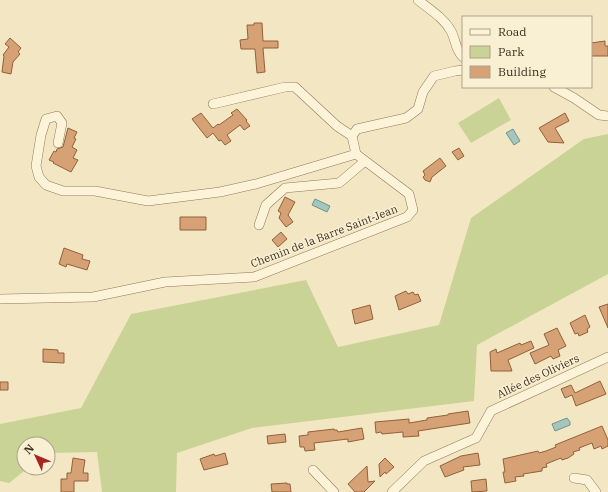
<svg xmlns="http://www.w3.org/2000/svg" width="608" height="492" font-family="'IBM Plex Serif',serif">
	<style>
		.green { fill: #c9d395 }
		.water { fill: #a6c5bd; stroke: #6b958c }
		.building { fill: #d5a175; stroke: #92613a }
		.lines { fill: none; stroke-linecap: round; stroke-linejoin: round }
		.minor-casing { stroke: #907857; stroke-width: 10 }
		.minor { stroke: #fcf3d8; stroke-width: 9 }
		.labels { text-anchor: middle; dominant-baseline: central; stroke-width: 3; stroke-linejoin: round; paint-order: stroke }
		.street-label { font-size: 11px; fill: #3e2e1d; stroke: #f9f0d4 }
	</style>
	<rect width="100%" height="100%" fill="#f3e7c3"/>
	<path class="green" d="M499,98L511,120L471,143L458,123Z
		M608,134V274L477,345L474,401L252,428L177,453L176,492H102L97,452L48,453V444H24V468H28L9,483L0,481V424L81,408L131,314L306,280L338,347L439,325L471,218L584,139Z"/>
	<path class="water" d="M513,129L520,141L514,145L506,133Z
		M315,199L330,206L327,212L312,205Z
		M567,418L570,422V425L555,431L552,424Z"/>
	<path class="building" d="M254,23H262L263,41H278V48H263L265,72L257,73L255,49H241L240,40L248,39L247,25H254Z
		M10,38L21,48L18,52L20,54L13,62L11,74L2,72L4,56L3,55L9,47L5,44Z
		M605,41V46H608V56H591V43Z
		M237,109L247,120L246,121L250,126L244,130L240,125L227,135L231,141L225,145L221,140L219,141L213,133L207,138L192,119L201,113L213,128L218,124L219,125L233,115L231,113Z
		M565,113L569,121L555,128L564,143L548,142L539,128Z
		M68,128L77,132L74,138L76,139L72,147L77,150L73,158L78,160L71,172L53,163L54,162L49,160L54,151L56,152L57,149L63,147Z
		M459,148L464,156L458,160L452,152Z
		M440,158L446,166L432,177L430,182L425,180L423,177L425,175L423,171Z
		M285,197L295,202L288,215L293,222L286,227L279,218L281,213L278,211Z
		M180,217H206V230H180Z
		M281,232L287,239L278,247L272,240Z
		M64,248L83,255L82,259L90,261L87,270L67,264L66,267L59,264Z
		M406,291L408,294L413,292L415,295L418,294L421,301L399,310L395,296Z
		M608,304V328L599,307Z
		M370,305L373,319L355,324L352,310Z
		M585,315L590,327L587,329L588,332L579,336L578,333L575,334L570,323Z
		M557,328L566,346L558,350L560,356L553,359L551,356L535,364L530,353L549,345L544,334Z
		M531,341L534,348L508,360L512,371H491L490,352L496,349L497,353L520,343L521,345Z
		M43,349L58,350V353H64V363L43,362Z
		M600,381L606,394L576,406L572,395L565,398L561,389L571,385L575,393Z
		M0,382H8V390H0Z
		M468,411L470,423L418,431L419,436L403,437V432L382,434L381,432L376,433L375,422L409,419V423L427,420V418L448,415V414Z
		M602,426L608,440V446L602,449L601,446L594,449L592,443L579,448L580,450L573,452L574,454L568,458L562,460L561,458L546,464L547,467L542,468V471L523,474L524,476L515,477L516,481L505,483L503,472H505L503,459L538,451L539,453L546,451L556,447L555,445Z
		M362,428L364,439L348,442V439L314,443L315,450L305,451L304,447H300L299,436L308,435V432L334,429V430H337L338,432Z
		M285,434L286,442L268,444L267,436Z
		M225,453L228,464L204,470L200,459L214,454L215,456Z
		M478,453L480,465L463,467L464,470L445,477L440,466L461,456Z
		M73,458L85,460L83,473H88V481H74V492H61V479H67V473H71Z
		M385,458L394,467L386,474L385,472L380,477L379,464Z
		M367,466L368,482L375,481L364,492H355L348,484Z
		M486,479L487,491L472,492L471,481Z
		M287,483V484H290L291,492H272L271,484Z"/>
	<g class="lines">
		<defs>
			<path id="minor" d="M418,0C429,9 444,18 451,31C456,40 455,50 463,57
				M554,87L574,98L599,115L608,116
				M213,104L285,87H295L337,126L352,136
				M58,143L62,123L57,116L46,119L41,135L36,166L39,177L46,185L63,191H95L148,201L220,192L256,184L356,154
				M259,225L266,205L285,188L339,183L365,161
				M0,299L93,297L165,282L254,277L407,217L413,210L409,194L356,154L352,136L357,129L406,118L418,109L423,92L434,76L455,71L463,70
				M313,470L334,492
				M574,478L587,480L596,492
				M392,492L424,461L476,438L491,411L608,357"/>
		</defs>
		<use href="#minor" class="minor-casing"/>
		<use href="#minor" class="minor"/>
	</g>
	<g class="labels">
		<g class="street-label">
			<text transform="translate(324 236) rotate(-21)">Chemin de la Barre Saint-Jean</text>
			<text transform="translate(538 376) rotate(-25)">Allée des Oliviers</text>
		</g>
	</g>
	<rect x="462" y="16" width="130" height="72" fill="#f9f0d4" stroke="#aea28b"/>
	<rect x="470" y="29" width="20" height="6" fill="#fcf3d8" stroke="#aea28b"/>
	<text x="498" y="36" font-size="12" fill="#3e2e1d">Road</text>
	<rect x="470" y="46" width="20" height="12" fill="#c9d395" stroke="#aea28b"/>
	<text x="498" y="56" font-size="12" fill="#3e2e1d">Park</text>
	<rect x="470" y="66" width="20" height="12" fill="#d5a175" stroke="#aea28b"/>
	<text x="498" y="76" font-size="12" fill="#3e2e1d">Building</text>
	<g transform="translate(36 456) rotate(314)"><circle r="19" fill="#f9f0d4" stroke="#aea28b"/>
	<path d="M0-3L7 15L0 10L-7 15Z" fill="#a62520"/>
	<text y="-6" font-size="11" font-weight="bold" text-anchor="middle" fill="#3e2e1d">N</text>
	</g>
</svg>
